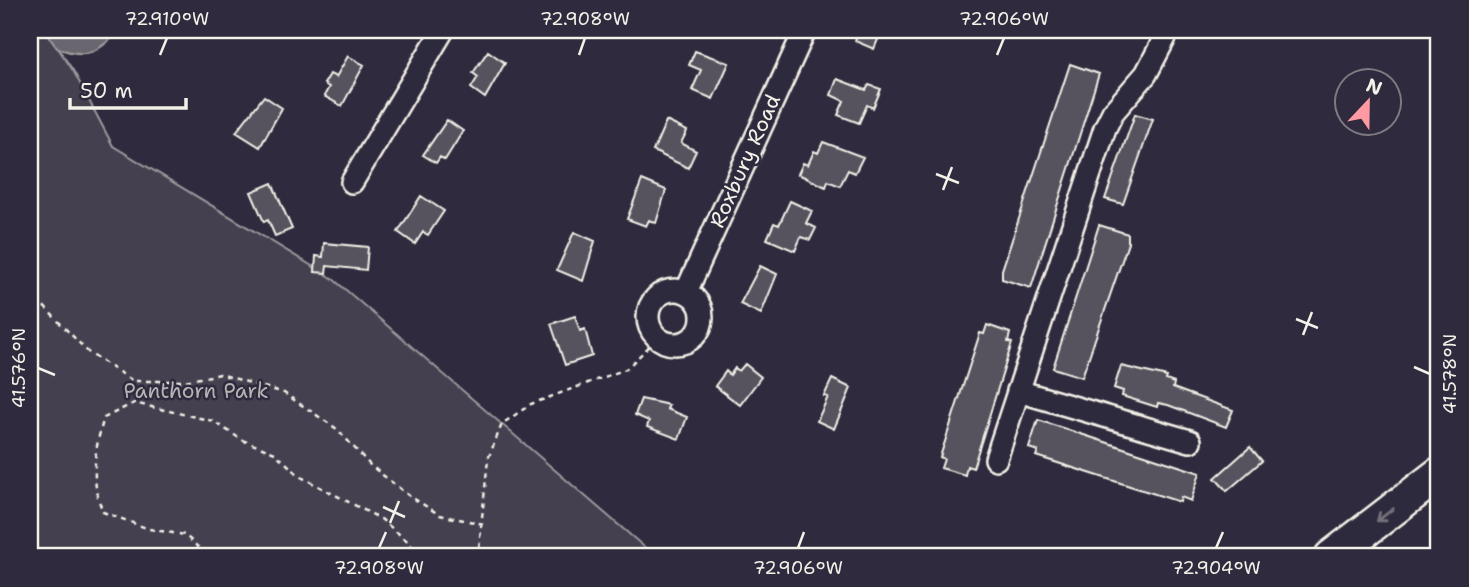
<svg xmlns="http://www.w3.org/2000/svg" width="1469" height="587" font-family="'Shantell Sans',sans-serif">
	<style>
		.green { fill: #454050; stroke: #9c989c; stroke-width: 2 }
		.water { fill: #6a6670; stroke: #a19ea0; stroke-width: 2 }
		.building { fill: #56525f; stroke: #f4f1e8; stroke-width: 2 }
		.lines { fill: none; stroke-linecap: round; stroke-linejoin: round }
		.minor-casing { stroke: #f4f1e8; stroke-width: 26 }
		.highway-casing { stroke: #f4f1e8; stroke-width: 37 }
		.path { stroke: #f4f1e8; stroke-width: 2.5; stroke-dasharray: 5 5; stroke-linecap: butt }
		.minor { stroke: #2f2a3d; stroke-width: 21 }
		.highway { stroke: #2f2a3d; stroke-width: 32 }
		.oneway { stroke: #747079 }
		.ticks { fill: none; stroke: #f4f1e8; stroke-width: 2.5 }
		.labels { text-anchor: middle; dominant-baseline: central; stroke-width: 5; stroke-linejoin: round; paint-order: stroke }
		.street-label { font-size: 21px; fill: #f4f1e8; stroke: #2f2a3d }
		.park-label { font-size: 21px; fill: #b7b3b3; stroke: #2f2a3d }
		.neatline { fill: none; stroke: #f4f1e8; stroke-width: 2.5 }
		.ticks-label { font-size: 18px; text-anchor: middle; fill: #f4f1e8 }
	</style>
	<rect width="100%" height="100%" fill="#2f2a3d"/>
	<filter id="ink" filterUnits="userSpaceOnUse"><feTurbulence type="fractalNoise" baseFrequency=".0143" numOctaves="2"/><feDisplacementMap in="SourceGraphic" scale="14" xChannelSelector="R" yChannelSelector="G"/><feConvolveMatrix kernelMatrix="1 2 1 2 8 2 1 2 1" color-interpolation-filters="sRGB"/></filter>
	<g filter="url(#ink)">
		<path class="green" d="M30,30H46L74,72L113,146L332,278L650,552L661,557H30Z"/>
		<path class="water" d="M44,30H119C99,53 86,59 57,48Z"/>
		<path class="building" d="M859,30H882L874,49L855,41Z
			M488,51L505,63L485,98L471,88L478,77L473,73Z
			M695,51L729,63L713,99L692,90L701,70L689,65Z
			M348,56L364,65L342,106L324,96L329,87L324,84L330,74L336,77Z
			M1070,64L1099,74L1031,288L1002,279V270Z
			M837,79L866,90L869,85L881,89L873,108L867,105L859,123L838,115L844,101L831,95Z
			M264,96L282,108L260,147L236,132Z
			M1135,114L1153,119L1123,204L1105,199Z
			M447,120L463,131L445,160L440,157L436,163L423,155Z
			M666,121L687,131L681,143L696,151L688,168L653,151Z
			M823,142L863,157L855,173L848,170L840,186L828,181L826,187L798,174L803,163L808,165L814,151L818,153Z
			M642,180L666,190L656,223L649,220L646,226L627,219Z
			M272,183L292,229L275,236L268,220L264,222L251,192Z
			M421,196L444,211L428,235L423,232L415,244L398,232Z
			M790,201L812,211L806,223L816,228L810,240L801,237L795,251L767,239L774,223L779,225Z
			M1099,225L1128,234V243L1082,377L1053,368Z
			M574,232L595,241L583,281L557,270Z
			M324,243L368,247L366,270L327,266L326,273L315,272L316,256L323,257Z
			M760,266L777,274L761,314L740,304Z
			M575,316L580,331L585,329L592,356L565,365L551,324Z
			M987,325L1010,333L1008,342L1012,343L973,468L967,466L965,475L941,468L944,459L940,457L980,333L984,334Z
			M745,364L761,377L740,405L715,386L726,371L730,375L735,368L739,371Z
			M1121,366L1167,377L1166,380L1174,383L1173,388L1233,410L1226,427L1168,405L1158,403L1157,407L1122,396L1123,391L1114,388Z
			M832,379L851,388L834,429L817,421L828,397L824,396Z
			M641,399L669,405L667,409L687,417L679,439L647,427L649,421L635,415Z
			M1038,420L1200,473L1191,501L1181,497L1180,502L1036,456L1038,451L1029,448Z
			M1250,447L1262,461L1227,491L1215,478Z"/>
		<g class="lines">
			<defs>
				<path id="minor" d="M352,182L443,30
					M648 317a27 27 0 1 1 54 0a27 27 0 1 1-54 0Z
					M686,292L805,30
					M1018,391L1190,441
					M996,459L1105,128L1113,112L1146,74L1169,30"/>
				<path id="highway" d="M1331,557L1439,474"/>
			</defs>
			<use href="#minor" class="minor-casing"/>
			<use href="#highway" class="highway-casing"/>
			<path class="path" d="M30,292L89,353L133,381H185L220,374L284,393L337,429L370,465L408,495L440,515L483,524
				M202,557L200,549L185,535L149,529L103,512C90,481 94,450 104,418L134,403L213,421L242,440L275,453L301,477L381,519L411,544L410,557
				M478,557L488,459L502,424L531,404L626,369L658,338"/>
			<use href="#minor" class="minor"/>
			<use href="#highway" class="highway"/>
		</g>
		<defs><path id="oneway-shaft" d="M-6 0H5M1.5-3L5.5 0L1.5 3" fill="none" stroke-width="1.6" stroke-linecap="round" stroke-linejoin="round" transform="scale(1.75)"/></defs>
		<use class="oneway" href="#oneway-shaft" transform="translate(1385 515) rotate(142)"/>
	</g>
	<path class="ticks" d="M160,55L167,38M579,55L585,38M997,55L1004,38M936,174L959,183M943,190L952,167M1296,319L1318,328M1303,335L1312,312M1414,367L1430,374M38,368L55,375M383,507L405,517M390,523L399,501M379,548L386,532M798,548L804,532M1216,548L1223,532"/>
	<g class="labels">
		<g class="street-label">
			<text transform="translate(745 161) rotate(-66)">Roxbury Road</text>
		</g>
		<g class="park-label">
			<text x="196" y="391">Panthorn Park</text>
		</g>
	</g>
	<rect width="1469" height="587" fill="none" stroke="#2f2a3d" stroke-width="77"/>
	<g transform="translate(1368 102) rotate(22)"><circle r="33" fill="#2f2a3d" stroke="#7e7a81" stroke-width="2"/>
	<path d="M0-5L12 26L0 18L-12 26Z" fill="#ff9aa2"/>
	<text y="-10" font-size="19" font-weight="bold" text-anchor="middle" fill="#f4f1e8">N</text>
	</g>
	<path d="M70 98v10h116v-10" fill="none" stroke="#f4f1e8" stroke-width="3.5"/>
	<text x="80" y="98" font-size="21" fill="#f4f1e8" stroke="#2f2a3d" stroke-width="5" paint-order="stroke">50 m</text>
	<rect x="38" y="38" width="1392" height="510" class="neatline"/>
	<g class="ticks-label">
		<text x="167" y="25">72.910°W</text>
		<text x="585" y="25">72.908°W</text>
		<text x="1004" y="25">72.906°W</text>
		<text transform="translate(19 368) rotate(-90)" y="6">41.576°N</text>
		<text transform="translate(1450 374) rotate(-90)" y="6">41.578°N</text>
		<text x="379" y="574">72.908°W</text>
		<text x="798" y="574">72.906°W</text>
		<text x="1216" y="574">72.904°W</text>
	</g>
</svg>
